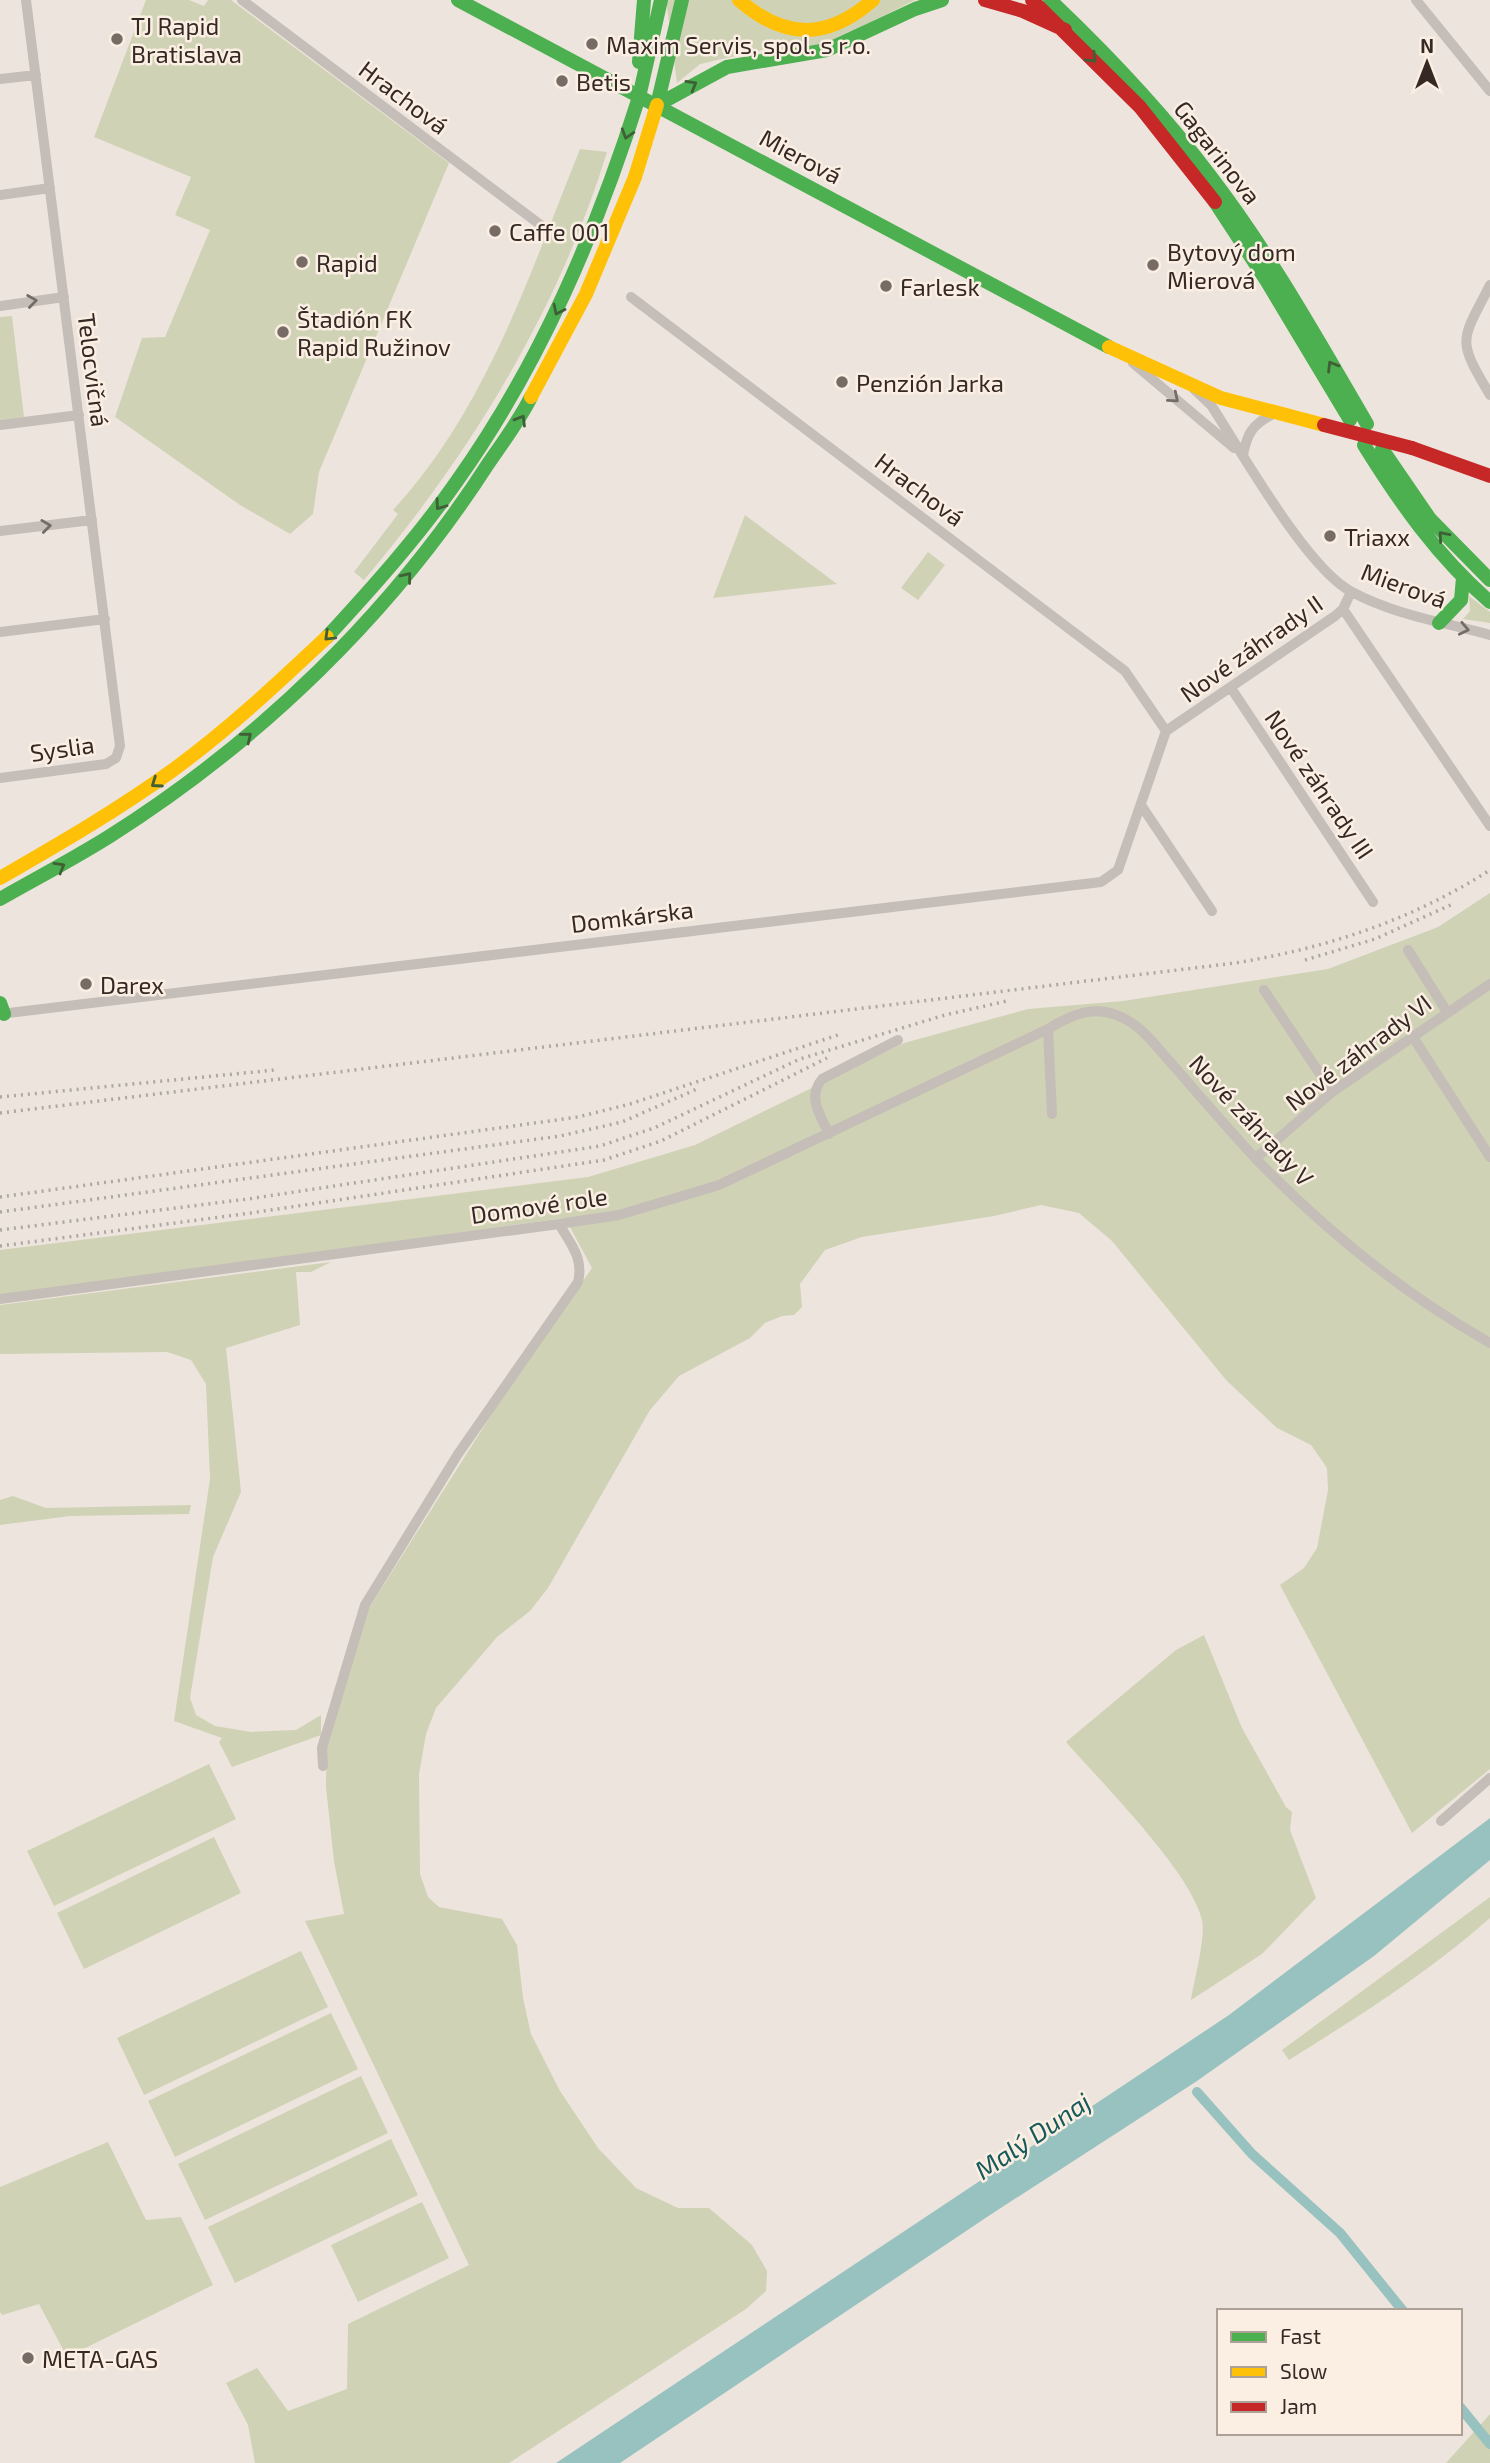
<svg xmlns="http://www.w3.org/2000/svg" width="1490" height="2463" font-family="'Exo 2',sans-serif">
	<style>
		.green { fill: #cfd2b5 }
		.water { fill: #98c2bf }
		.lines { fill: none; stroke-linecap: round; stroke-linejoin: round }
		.canal { stroke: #98c2bf; stroke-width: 10 }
		.street { stroke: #c5bdb7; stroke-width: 10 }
		.fast { stroke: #4caf50; stroke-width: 14 }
		.slow { stroke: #ffc107; stroke-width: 14 }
		.jam { stroke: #c62828; stroke-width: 14 }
		.rail { stroke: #ada6a1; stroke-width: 3.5; stroke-dasharray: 2 5; stroke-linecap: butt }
		.fast-bridge { stroke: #4caf50; stroke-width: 14 }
		.slow-bridge { stroke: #ffc107; stroke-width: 14 }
		.jam-bridge { stroke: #c62828; stroke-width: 14 }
		.oneway { stroke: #3f5f36 }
		.oneway2 { stroke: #766c67 }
		.poi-dot { fill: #766b65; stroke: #fbefe3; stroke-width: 2.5 }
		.labels { text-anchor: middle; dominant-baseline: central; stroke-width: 5; stroke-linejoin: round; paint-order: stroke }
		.poi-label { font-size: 24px; fill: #362925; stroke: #fbefe3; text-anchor: start }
		.street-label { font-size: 24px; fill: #362925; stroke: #fbefe3 }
		.water-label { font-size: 26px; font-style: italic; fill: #175a5b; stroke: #fbefe3 }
	</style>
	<rect width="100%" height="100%" fill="#ede5dd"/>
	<path class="green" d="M146,0H189L204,6L208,0H231L449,163L319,472L313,514L290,534L240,505L115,417L142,338L165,337L210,230L175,215L191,177L94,137Z
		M666,0H915L833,41L796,51L762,50L700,64L677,83Z
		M580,149L607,152C558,311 471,453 364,580L354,572L398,514L393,510C487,408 529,275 580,149Z
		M12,316L24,417L0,420V317Z
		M745,515L837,584L713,598Z
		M928,552L945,565L918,600L901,588Z
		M1469,596L1490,612V623L1463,619L1470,611Z
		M1490,893V1769L1412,1833L1280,1585L1304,1568L1317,1548L1328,1490L1327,1468L1311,1445L1277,1428L1227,1381L1112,1241L1079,1213L1041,1205L994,1216L862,1237L825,1250L800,1284L802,1307L794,1315L782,1316L765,1323L750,1338L679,1376L650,1410L548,1588L530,1611L497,1637L436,1708L426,1734L419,1774L420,1874L428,1897L439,1907L502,1919L517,1945L523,1998L531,2034L560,2091L598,2148L636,2188L678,2208H709L752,2245L767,2271L766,2291L746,2309L509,2463H255L248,2425L226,2383L257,2368L288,2411L347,2389L348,2324L469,2265L305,1921L344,1914L334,1861L326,1787L327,1744L369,1608L514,1379L592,1268L565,1218L0,1296V1250L588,1177L695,1145L904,1043L1028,1009L1123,1001L1328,969L1438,927Z
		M331,1262L311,1272H296L300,1325L226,1348L241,1492L213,1557L190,1698L196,1715L215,1726L251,1732L296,1730L321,1715V1735L232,1767L219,1742L222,1738L174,1721L210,1479L206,1384L191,1360L167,1352L0,1354V1305Z
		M13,1496L46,1508L191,1505L189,1514L70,1516L0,1525V1500Z
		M1204,1635L1242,1728L1286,1807L1292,1812L1290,1830L1316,1898L1262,1954L1191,2000C1194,1980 1206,1938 1202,1920C1191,1872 1101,1782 1066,1742L1176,1650Z
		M209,1764L236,1819L54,1906L27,1851Z
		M214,1837L241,1893L84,1969L57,1913Z
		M1490,1897V1918C1428,1973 1359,2016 1289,2060L1282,2050Z
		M301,1951L328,2007L144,2095L117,2038Z
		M331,2013L358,2069L175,2157L148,2101Z
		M361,2076L388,2133L205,2220L178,2164Z
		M391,2139L418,2195L235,2283L208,2227Z
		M108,2142L146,2220L181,2217L213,2285L67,2357L39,2304L2,2315L0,2312V2187Z
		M422,2202L449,2258L358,2302L331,2245Z
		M1490,2414V2463H1446Z"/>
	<path class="water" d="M1490,1818V1860L1374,1956L1197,2081L990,2215L620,2463H556L1229,2015Z"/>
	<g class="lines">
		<path class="canal" d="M1197,2092L1252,2154L1340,2233L1403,2311
			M1460,2407L1490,2444"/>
		<path class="street" d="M242,0L542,226
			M1416,0L1490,91
			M0,79L36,75
			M0,195L50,188
			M1490,285C1461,342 1456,338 1490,395
			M631,297L1125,671L1166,731
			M0,306L64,297
			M1133,363L1234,448
			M1194,389L1211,405C1241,451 1307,569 1352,592C1395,615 1443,622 1490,635
			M0,425L79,415
			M1243,455C1247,433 1253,424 1273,414
			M0,531L92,520
			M1343,609L1490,826
			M0,632L105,619
			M1231,688L1373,902
			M1166,731L1335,616L1343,609L1351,592
			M0,778L106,764L116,758L120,746L26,0
			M1141,805L1212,911
			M1408,950L1447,1012
			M1264,990L1332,1092
			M0,1014L1101,882L1118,870L1166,731
			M1048,1029L1052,1114
			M1413,1037L1490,1157
			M829,1134C820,1114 807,1098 822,1079L898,1040
			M1256,1158L1332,1092L1490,984
			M0,1299L559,1224L619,1215L719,1185L1048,1029C1074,1013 1098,1003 1127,1020C1145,1030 1158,1049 1172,1064C1200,1096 1228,1129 1257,1160C1326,1231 1404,1294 1490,1343
			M323,1766L322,1748L365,1605L458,1454L578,1282C584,1259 571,1244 559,1224
			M1441,1821L1490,1778"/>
		<path class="fast" d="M458,0L1109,347
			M1050,0C1108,55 1163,113 1211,177C1270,254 1318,340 1367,424
			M657,105L727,67L827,50L915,9L942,0
			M657,105L682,0
			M1215,202L1266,280L1350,420
			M1364,445C1400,503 1438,557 1490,602
			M1382,449L1430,519L1490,580
			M1439,623L1461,600L1463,578
			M327,637C373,587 418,537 457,481C540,364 596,233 639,97
			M0,899C37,878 75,858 110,836C260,741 392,613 488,464C503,442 519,421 531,397
			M0,1003L4,1014"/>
		<path class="slow" d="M739,0C785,40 827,40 873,0
			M1109,347L1221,398L1324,425
			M531,397L586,294L635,177
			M0,878C59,844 118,810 173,770C228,730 278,683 327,637"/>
		<path class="jam" d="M985,0L1023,11L1065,30
			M1032,0L1140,107L1215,202
			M1412,448L1490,476"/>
		<path class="rail" d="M1305,960L1375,939L1455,903
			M0,1097L275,1070
			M0,1113L1235,963C1327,948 1412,920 1490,870
			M0,1197L578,1117L630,1104L841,1034
			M0,1212L560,1136L622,1122L697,1089
			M0,1230L248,1199L600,1146L654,1128L800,1059L945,1015L1007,1001
			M0,1246L251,1213L604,1160L661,1141L827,1058"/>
		<path class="fast-bridge" d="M639,62L644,0
			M639,97L661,0"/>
		<path class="slow-bridge" d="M635,177L657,105"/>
		<path class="jam-bridge" d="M1324,425L1412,448"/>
	</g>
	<defs><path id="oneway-chevron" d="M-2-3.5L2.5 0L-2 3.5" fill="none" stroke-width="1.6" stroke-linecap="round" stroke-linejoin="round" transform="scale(1.75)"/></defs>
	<g class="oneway">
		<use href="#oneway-chevron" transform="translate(1092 58) rotate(45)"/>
		<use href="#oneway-chevron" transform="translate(692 85) rotate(-30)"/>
		<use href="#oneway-chevron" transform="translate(627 134) rotate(107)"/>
		<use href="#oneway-chevron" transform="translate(558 310) rotate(116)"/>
		<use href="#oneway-chevron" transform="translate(1332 366) rotate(-121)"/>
		<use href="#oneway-chevron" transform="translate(521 420) rotate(-59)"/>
		<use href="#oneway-chevron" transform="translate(440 505) rotate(126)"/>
		<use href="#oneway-chevron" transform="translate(1443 536) rotate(-131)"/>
		<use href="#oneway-chevron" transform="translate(407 577) rotate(-51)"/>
		<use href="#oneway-chevron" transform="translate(329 636) rotate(136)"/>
		<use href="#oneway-chevron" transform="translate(247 737) rotate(-39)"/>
		<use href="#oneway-chevron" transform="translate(156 783) rotate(145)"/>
		<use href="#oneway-chevron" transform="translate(60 867) rotate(-30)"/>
	</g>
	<g class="oneway2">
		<use href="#oneway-chevron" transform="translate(32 301) rotate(-8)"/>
		<use href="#oneway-chevron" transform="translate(1174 398) rotate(40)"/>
		<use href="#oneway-chevron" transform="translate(46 526) rotate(-7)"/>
		<use href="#oneway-chevron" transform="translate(1464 629) rotate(12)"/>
	</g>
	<g class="poi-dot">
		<circle cx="117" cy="39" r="7"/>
		<circle cx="592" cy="44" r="7"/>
		<circle cx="562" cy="81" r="7"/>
		<circle cx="495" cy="231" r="7"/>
		<circle cx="302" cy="262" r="7"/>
		<circle cx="1153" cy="265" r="7"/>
		<circle cx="886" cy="286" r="7"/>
		<circle cx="283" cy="332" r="7"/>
		<circle cx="842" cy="382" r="7"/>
		<circle cx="1330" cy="536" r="7"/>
		<circle cx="86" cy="984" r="7"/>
		<circle cx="28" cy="2358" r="7"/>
	</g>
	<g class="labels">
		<g class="poi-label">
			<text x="131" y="25">TJ Rapid<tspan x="131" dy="28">Bratislava</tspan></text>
			<text x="606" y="44">Maxim Servis, spol. s r.o.</text>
			<text x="576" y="81">Betis</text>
			<text x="509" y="231">Caffe 001</text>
			<text x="1167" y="251">Bytový dom<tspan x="1167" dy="28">Mierová</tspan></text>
			<text x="316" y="262">Rapid</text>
			<text x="900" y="286">Farlesk</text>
			<text x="297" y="318">Štadión FK<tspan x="297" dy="28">Rapid Ružinov</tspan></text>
			<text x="856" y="382">Penzión Jarka</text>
			<text x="1344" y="536">Triaxx</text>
			<text x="100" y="984">Darex</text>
			<text x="42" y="2358">META-GAS</text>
		</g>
		<g class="street-label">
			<text transform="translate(404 97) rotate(37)">Hrachová</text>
			<text transform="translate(1218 152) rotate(52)">Gagarinova</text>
			<text transform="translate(801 156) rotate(28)">Mierová</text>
			<text transform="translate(94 370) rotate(83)">Telocvičná</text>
			<text transform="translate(920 489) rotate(37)">Hrachová</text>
			<text transform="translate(1404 585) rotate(20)">Mierová</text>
			<text transform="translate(1251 648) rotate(-35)">Nové záhrady II</text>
			<text transform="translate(62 748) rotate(-8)">Syslia</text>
			<text transform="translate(1320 784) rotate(56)">Nové záhrady III</text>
			<text transform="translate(632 916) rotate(-7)">Domkárska</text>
			<text transform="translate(1358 1052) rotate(-37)">Nové záhrady VI</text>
			<text transform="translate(1252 1120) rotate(47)">Nové záhrady V</text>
			<text transform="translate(539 1205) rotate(-8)">Domové role</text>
		</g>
		<g class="water-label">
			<text transform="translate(1032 2135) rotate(-34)">Malý Dunaj</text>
		</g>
	</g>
	<rect x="1217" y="2309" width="245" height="126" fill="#fbefe3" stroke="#aca097" stroke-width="2"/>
	<rect x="1231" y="2332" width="35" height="10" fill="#4caf50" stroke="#aca097" stroke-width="2"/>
	<text x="1280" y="2344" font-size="21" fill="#362925">Fast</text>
	<rect x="1231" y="2367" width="35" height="10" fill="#ffc107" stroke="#aca097" stroke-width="2"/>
	<text x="1280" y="2379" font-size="21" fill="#362925">Slow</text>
	<rect x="1231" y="2402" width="35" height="10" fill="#c62828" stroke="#aca097" stroke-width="2"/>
	<text x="1280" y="2414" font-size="21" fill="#362925">Jam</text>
	<g transform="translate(1427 63)" stroke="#fbefe3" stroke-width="5" paint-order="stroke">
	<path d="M0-5L12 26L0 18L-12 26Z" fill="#362925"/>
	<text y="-10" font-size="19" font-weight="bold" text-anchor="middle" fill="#362925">N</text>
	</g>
</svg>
